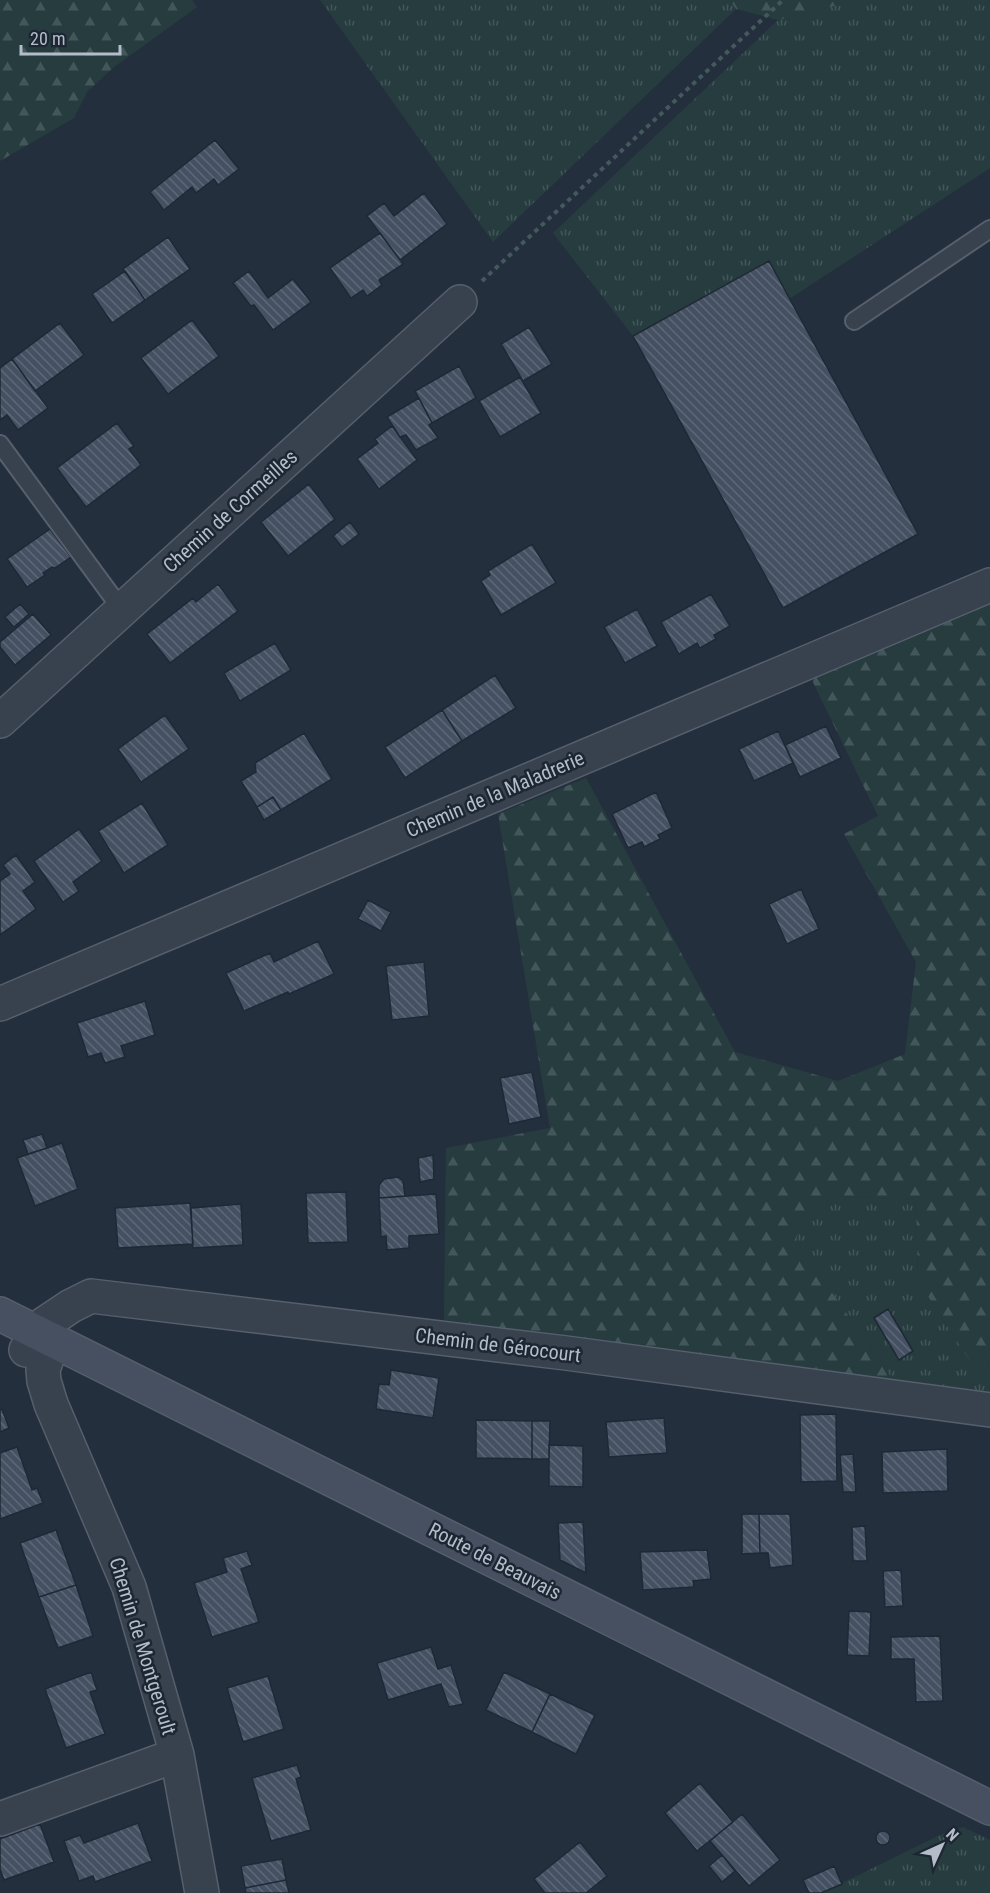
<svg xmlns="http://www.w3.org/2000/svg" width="990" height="1893" font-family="'Roboto Condensed',sans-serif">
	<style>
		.grass { fill: url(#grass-tufts) }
		.forest { fill: url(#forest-firs) }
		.building { fill: url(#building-back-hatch); stroke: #1f2835; stroke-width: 1.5 }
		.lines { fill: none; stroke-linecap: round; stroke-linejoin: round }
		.service-casing { stroke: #565f6c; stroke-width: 20 }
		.minor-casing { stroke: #565f6c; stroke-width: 36 }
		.secondary-casing { stroke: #565f6c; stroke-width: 36 }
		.path { stroke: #44595c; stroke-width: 4; stroke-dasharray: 4.5 4.5; stroke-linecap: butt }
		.service { stroke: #38414e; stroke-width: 16 }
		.minor { stroke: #38414e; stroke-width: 33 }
		.secondary { stroke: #465061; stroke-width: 33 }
		.labels { text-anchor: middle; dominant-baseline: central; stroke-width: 5; stroke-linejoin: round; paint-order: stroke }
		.street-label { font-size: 20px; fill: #b4bcc9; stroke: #1d2633 }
	</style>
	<defs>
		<pattern id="grass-tufts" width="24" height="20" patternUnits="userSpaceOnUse" patternTransform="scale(1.5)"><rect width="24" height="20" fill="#263c3f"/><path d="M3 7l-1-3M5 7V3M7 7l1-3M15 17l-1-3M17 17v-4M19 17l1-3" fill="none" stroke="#435659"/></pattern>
		<pattern id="forest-firs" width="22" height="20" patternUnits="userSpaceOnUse" patternTransform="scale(1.5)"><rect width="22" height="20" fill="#263c3f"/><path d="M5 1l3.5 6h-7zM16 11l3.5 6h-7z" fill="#435659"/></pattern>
		<pattern id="building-back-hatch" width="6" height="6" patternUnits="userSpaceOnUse" patternTransform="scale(1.5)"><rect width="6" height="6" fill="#455162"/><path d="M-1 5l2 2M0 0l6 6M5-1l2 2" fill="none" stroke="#5d6877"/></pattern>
	</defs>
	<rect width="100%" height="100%" fill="#242f3e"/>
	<path class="grass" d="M320,0H730L736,9L493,242Z
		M858,0H990V168L789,299L768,262L633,336L553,233L778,20Z
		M835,1196L916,1200L918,1281L970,1361L990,1365V1395L893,1380L796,1241L803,1217Z
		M963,1827L990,1840V1893H822L940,1835Z"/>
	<path class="forest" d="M0,0H192L197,7L114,67L87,92L74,118L0,161Z
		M730,0H858L778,20L736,9Z
		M990,599V1365L970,1361L918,1281L916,1200L835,1196L803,1217L796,1241L893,1380L444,1320L446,1148L550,1128L498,814L586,778L735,1052L838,1081L905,1054L916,962L844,834L878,816L809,674Z"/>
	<path class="building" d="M215,140L239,169L218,185L214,179L196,193L192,187L164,210L150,192Z
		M424,193L447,224L400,260L367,216L384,203L394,216Z
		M380,233L403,264L379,280L382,285L367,296L363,290L351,298L330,268Z
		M168,237L190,269L145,300L123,269Z
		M769,261L918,534L783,608L633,336Z
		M125,271L145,300L112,323L92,294Z
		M249,271L268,298L293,279L311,302L273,330L254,305L251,306L233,283Z
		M192,320L219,356L168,394L141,358Z
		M60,323L84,355L35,391L12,359Z
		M529,327L552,364L523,381L501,344Z
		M12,359L48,408L18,430L7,415L0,420V368Z
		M459,366L476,398L432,423L415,391Z
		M520,377L541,413L500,437L479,401Z
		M419,398L432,423L429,425L438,438L416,450L406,435L400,437L387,417Z
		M117,423L134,446L129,449L141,465L86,507L57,468Z
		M392,426L417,460L379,489L357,459L378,443L375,439Z
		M309,484L335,519L288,556L261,522Z
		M350,522L359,534L342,547L333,536Z
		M50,529L71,557L55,568L52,567L43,573L45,575L27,587L7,559Z
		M532,544L556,583L501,615L481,581L490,575L488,571Z
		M218,584L238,611L170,663L147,634L193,598L196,602Z
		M711,594L730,626L714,635L716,639L700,648L697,643L679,654L661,622Z
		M20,604L29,614L14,627L5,617Z
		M637,609L657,646L625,663L604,627Z
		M33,614L51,635L15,665L0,647V642Z
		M275,643L291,670L240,701L224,673Z
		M495,675L516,708L462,741L442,710Z
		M442,710L462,741L405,778L385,747Z
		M165,715L189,749L141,782L118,749Z
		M826,726L841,758L800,777L785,745Z
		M778,731L793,763L754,781L739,749Z
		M304,733L332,779L281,810L273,797L257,807L241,781L256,772L255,763Z
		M656,792L672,828L658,835L660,839L644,847L642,842L628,848L612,814Z
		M273,797L281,810L264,820L257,807Z
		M142,803L168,845L124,873L98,831Z
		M79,829L102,861L73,882L79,891L63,902L34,861Z
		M16,855L35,882L23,891L36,909L0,935V881L10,874L3,865Z
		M801,889L819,929L787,944L769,904Z
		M368,900L391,912L381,931L358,919Z
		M318,941L334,974L289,994L288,992L244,1011L226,973L270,953L274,962Z
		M424,962L429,1016L392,1020L386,966Z
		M145,1001L155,1035L121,1046L125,1057L105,1063L101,1053L88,1057L77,1023Z
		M532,1072L541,1117L509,1124L500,1078Z
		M42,1134L47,1148L28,1154L23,1140Z
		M62,1143L78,1189L35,1206L17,1158Z
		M433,1155L434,1179L420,1182L418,1158Z
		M398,1177L403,1181L405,1196L379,1198V1185L384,1179Z
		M346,1192L348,1242L308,1243L306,1193Z
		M436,1194L439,1234L409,1236V1248L387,1250L386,1236L381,1237L379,1198Z
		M190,1203L193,1244L118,1248L115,1208Z
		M241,1204L243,1245L193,1248L191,1208Z
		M888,1309L913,1351L899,1360L874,1318Z
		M391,1370L439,1378L433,1418L376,1409L379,1384L389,1385Z
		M2,1409L9,1428L0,1432V1410Z
		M836,1414L837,1481L801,1482L800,1415Z
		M664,1418L667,1453L609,1457L606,1422Z
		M476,1420L532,1421V1459L476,1458Z
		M532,1421H550L549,1459H532Z
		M549,1445L583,1446V1487L549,1486Z
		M17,1447L32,1490L37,1488L43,1503L0,1519V1453Z
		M947,1449L948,1491L883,1493L882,1452Z
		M853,1454L856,1492H843L840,1455Z
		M742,1514H759L760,1553L742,1554Z
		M759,1514H790L793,1565L770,1568L768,1553H760Z
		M583,1522L586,1573L560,1560L558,1523Z
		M865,1526L867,1561H853L852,1527Z
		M56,1530L76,1585L39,1597L20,1543Z
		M707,1550L711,1579L693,1581L694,1587L643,1590L640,1552Z
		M247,1551L252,1565L241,1569L259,1622L212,1637L194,1583L227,1572L223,1558Z
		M901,1570L903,1606L885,1607L883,1571Z
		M76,1585L93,1636L58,1648L39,1597Z
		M849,1611L871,1612L869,1656L847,1655Z
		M940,1636L943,1701L916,1702L914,1659H891V1637Z
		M431,1647L438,1669L451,1665L463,1704L449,1707L441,1684L388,1700L377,1663Z
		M91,1672L97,1690L90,1692L105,1734L66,1748L45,1689Z
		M504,1672L550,1694L532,1732L486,1710Z
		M268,1676L284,1729L243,1742L227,1688Z
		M550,1694L595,1715L576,1754L532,1732Z
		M297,1765L301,1777L296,1779L311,1830L271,1841L252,1778Z
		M700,1783L733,1822L697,1851L665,1813Z
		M742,1814L780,1860L749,1886L710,1841Z
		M138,1823L152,1861L95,1882L93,1876L79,1881L64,1841L80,1835L84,1843Z
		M40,1824L54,1862L4,1880L0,1869V1839Z
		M876 1838a7 7 0 1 1 14 0a7 7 0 1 1-14 0Z
		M580,1842L607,1876L586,1893H545L534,1879Z
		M722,1855L735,1871L722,1882L709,1866Z
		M282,1859L286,1880L245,1888L241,1866Z
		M834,1866L842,1884L821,1893H809L803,1880Z
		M286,1880L289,1893H246L245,1888Z"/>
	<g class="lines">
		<defs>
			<path id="service" d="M854,321L990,229
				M0,444L122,610"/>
			<path id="minor" d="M0,721L460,302
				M0,1004L990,585
				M53,1340L43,1370L44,1381L51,1404L129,1587L177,1755L202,1893
				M26,1350L44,1324L71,1306L91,1296L566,1353L990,1410
				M0,1819L177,1755"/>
			<path id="secondary" d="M0,1314L990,1808"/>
		</defs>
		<use href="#service" class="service-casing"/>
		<use href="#minor" class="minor-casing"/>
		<use href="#secondary" class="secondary-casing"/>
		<path class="path" d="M482,281L783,0"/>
		<use href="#service" class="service"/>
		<use href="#minor" class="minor"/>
		<use href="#secondary" class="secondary"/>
	</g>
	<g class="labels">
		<g class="street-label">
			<text transform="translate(230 511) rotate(-42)">Chemin de Cormeilles</text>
			<text transform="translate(495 794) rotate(-23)">Chemin de la Maladrerie</text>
			<text transform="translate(498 1345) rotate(7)">Chemin de Gérocourt</text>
			<text transform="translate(495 1561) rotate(27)">Route de Beauvais</text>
			<text transform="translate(143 1646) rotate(73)">Chemin de Montgeroult</text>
		</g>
	</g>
	<g transform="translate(942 1845) rotate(45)" stroke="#1d2633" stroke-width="4.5" paint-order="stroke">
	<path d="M0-4.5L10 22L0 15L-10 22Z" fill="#b4bcc9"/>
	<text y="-9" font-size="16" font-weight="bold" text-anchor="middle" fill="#b4bcc9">N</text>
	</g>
	<path d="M21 45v9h99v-9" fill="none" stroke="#b4bcc9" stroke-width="3"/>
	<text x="30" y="45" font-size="18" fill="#b4bcc9" stroke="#1d2633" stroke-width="4.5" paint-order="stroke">20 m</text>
</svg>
